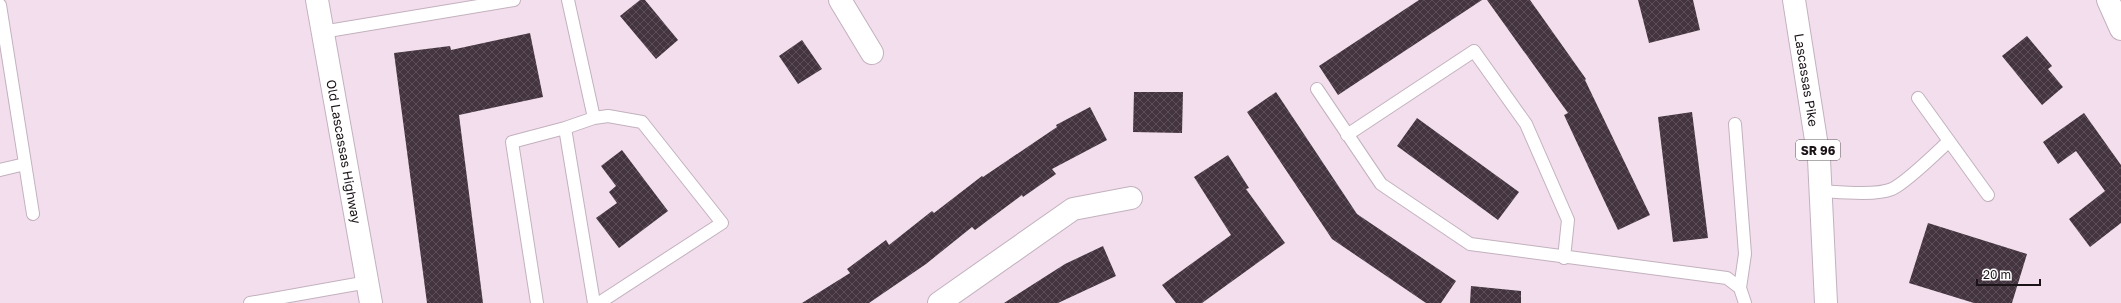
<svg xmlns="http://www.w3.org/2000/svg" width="2121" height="303" font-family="'Golos Text',sans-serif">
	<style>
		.building { fill: url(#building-cross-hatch) }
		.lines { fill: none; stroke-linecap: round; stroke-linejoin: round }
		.service-casing { stroke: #c3b1be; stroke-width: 14 }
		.minor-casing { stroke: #c3b1be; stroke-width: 24 }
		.primary-casing { stroke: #c3b1be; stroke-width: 24 }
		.service { stroke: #fff; stroke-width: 12 }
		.minor { stroke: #fff; stroke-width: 22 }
		.primary { stroke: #fff; stroke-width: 22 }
		.labels { text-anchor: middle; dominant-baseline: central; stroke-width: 4; stroke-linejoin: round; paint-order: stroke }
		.shield { fill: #fff; stroke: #5f5a5d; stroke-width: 1 }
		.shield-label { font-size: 12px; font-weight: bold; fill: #1a1318 }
		.street-label { font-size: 13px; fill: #1a1318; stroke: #fff }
	</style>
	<defs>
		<pattern id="building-cross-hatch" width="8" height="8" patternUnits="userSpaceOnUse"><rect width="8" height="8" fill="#43343f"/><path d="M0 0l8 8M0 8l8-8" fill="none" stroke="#5b4e58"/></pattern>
	</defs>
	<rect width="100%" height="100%" fill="#f2deec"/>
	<path class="building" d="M640,0H645L678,40L656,59L620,16Z
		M1419,0H1482L1338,95L1319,66Z
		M1487,0H1530L1586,79L1585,80L1650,215L1618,230L1564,115L1568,113Z
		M1638,0H1693L1700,30L1649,43Z
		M530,33L543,97L459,115L483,303H427L394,53L450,46L451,50Z
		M2027,36L2052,66L2048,69L2063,87L2042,105L2002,56Z
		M802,40L822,69L798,84L779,56Z
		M1134,92H1183L1182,133L1133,132Z
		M1276,92L1357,214L1456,281L1441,303H1426L1332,239L1247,112Z
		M1090,107L1107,140L1052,169L1056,174L1023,197L1022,195L975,230L972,227L926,264L869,303H802L850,273L847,269L886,240L889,245L932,211L934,213L982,176L983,177L1057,127L1056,125Z
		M1692,112L1708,238L1673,242L1658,117Z
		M2084,113L2121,165V223L2090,247L2069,219L2105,191L2076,151L2058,164L2043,142Z
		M1417,118L1519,192L1498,220L1397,146Z
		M622,150L668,211L619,248L596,218L617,203L609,192L616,186L601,166Z
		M1228,155L1249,188L1246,189L1285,243L1202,303H1176L1162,285L1231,235L1194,177Z
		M1928,223L2027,254L2012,303H1974L1909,283Z
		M1103,246L1116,276L1058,303H1004L1065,264Z
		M1471,286L1521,291V303H1470Z"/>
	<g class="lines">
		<defs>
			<path id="service" d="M568,0L594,118L608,116L642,122L722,223L599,303
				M0,5L33,214
				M322,32L514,0
				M1317,89L1381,184L1470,244L1727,278L1740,288L1745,303
				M1918,98L1988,195
				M1735,124L1745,254L1740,288
				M565,128L594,303
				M1347,135L1474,51L1526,124L1568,220L1564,258
				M0,170L25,164
				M1821,191C1839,192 1875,196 1892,189C1907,182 1936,153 1949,141
				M250,303L368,282
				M537,303L512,142L565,128L594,118"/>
			<g id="minor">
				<path id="s1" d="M317,0L371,303"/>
				<path d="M840,0L872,53"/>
				<path d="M2108,0L2121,29"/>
				<path d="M939,303L1073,209L1131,198"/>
			</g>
			<g id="primary">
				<path id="s2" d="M1794,0L1819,159L1826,303"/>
			</g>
		</defs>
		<use href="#service" class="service-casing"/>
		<use href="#minor" class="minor-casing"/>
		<use href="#primary" class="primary-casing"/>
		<use href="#service" class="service"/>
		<use href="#minor" class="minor"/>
		<use href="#primary" class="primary"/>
	</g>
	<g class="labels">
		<rect class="shield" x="1796" y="140" width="44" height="20" rx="3"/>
		<g class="shield-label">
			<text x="1818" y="150">SR 96</text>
		</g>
		<g class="street-label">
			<text stroke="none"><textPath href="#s2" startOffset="81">Lascassas Pike</textPath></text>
			<text stroke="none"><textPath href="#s1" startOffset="154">Old Lascassas Highway</textPath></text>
		</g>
	</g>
	<path d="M1977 279v6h63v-6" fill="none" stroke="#1a1318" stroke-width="2"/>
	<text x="1983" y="279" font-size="12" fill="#1a1318" stroke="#ffffff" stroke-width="3" paint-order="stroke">20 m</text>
</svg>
